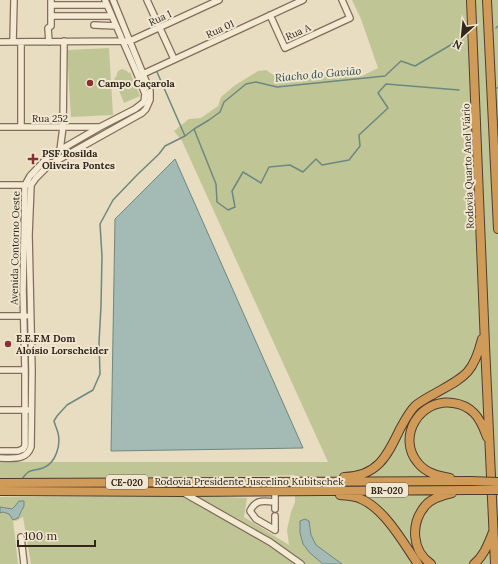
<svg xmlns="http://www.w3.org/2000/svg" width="498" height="564" font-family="Lora,serif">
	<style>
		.green { fill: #c0c596 }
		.water { fill: #a3bbb4; stroke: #6c8880 }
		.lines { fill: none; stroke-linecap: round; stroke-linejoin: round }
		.stream { stroke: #6c8880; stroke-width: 1.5 }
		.minor-casing { stroke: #806e5a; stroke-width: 8 }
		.highway-casing { stroke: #4e3d2f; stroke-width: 10 }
		.minor { stroke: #f4ead3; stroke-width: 5.5 }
		.highway { stroke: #d09b59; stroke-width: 8 }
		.highway-bridge-casing { stroke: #4e3d2f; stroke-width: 10; stroke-linecap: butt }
		.highway-bridge { stroke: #d09b59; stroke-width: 8 }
		.poi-dot { fill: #883133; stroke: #f1e7d0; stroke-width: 1.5 }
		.labels { text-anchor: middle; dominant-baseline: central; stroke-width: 4; stroke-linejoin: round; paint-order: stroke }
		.shield { fill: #f1e7d0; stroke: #6b6153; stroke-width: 1 }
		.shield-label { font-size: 9px; font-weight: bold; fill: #31271d }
		.street-label { font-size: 10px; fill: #31271d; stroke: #f1e7d0 }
		.poi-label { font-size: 10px; font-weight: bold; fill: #31271d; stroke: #f1e7d0; text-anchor: start }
		.water-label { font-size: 11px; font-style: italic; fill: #2e4f4d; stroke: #f1e7d0 }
	</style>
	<rect width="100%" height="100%" fill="#e8dcc1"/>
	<path class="green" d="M352,0H498V564H342L316,545L311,535L310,525V553L323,564H31L23,517L16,521L13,520L18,564H0V513L3,512L9,514L11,518H18L23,510L19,501L15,506L12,509L0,507V497L203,496L247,498L244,517L289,545L287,530L291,512L295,502V475L237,477L233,479H0V462H328L182,141L174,131L189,119L201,118L218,106L221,97L234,86L258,71L266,70L272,74L285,79L345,73L362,76L378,68L361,19Z
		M109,48L113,115L71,117L67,50Z
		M122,69L127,71L128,73L130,72L140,96L124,103L114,78L116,77L118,71Z"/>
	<path class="water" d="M175,159L303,448L111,451L115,219Z
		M19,501H24V506L18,518L13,520L9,514L3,512L0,513V507L12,509L15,506Z
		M305,519L309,521L311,535L316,545L342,564H323L310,553L303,544L300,533V521Z"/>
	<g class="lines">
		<path class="stream" d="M496,28L498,26
			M157,72L185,136
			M497,88H498
			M194,129L216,184L217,202L228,210L235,207L232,191L243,172L261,183L269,167L290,165L303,172L316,159L322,165L349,160L360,146L359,135L388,108L378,93L386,84L459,90
			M22,479C31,467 31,472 43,468C56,463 61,445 58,433C57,429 55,425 54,421L57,416L67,405L93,390L100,374L99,343L101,306L102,256L100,224L113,200L137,175L159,154L165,146L185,136L194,129L209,120L220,112L224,102L246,84L256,82L277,87L385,76L401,61L415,66L459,40"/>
		<defs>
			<path id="minor" d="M147,0L174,59
				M51,5H107
				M270,15L285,48L350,18L342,0
				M51,16H111
				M94,25L116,26
				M0,42L130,41L219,0
				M13,42L14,0
				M49,42L48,28L51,26V0
				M143,74L303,0
				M0,127H100
				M21,127V42
				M60,150L63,127L64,41
				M0,185H26
				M0,316H26
				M0,370H25
				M0,410H28
				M23,449L25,446V370L23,291L25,185L30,176L48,157L100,127L135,109L144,102L145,94L138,76L105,0
				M0,451H18L23,449
				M0,458C12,458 26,461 31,447L32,371L29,235L31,185L36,178L49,165L142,113L146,109L150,100V91L113,0
				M275,492V509
				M184,493L270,542L301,564
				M275,502C263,501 256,499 250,511L256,519L275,530
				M275,516V530
				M21,537L24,564"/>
			<path id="highway" d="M471,0L485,345L495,564
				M487,0L498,229
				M344,477C378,476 387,456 400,429C405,420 409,412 415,406C421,401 427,398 434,394C464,377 473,375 482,339
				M450,478C438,476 426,473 418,463C396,437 420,398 453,403C461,404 468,407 474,413C481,420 484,429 487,437
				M0,483L470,481
				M0,491L184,492L470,490
				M340,495C347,496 355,496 361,499C385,509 404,544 418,564
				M431,564C412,551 410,524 425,506C431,498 443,495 452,493
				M474,564C484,556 488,544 493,532"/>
		</defs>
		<use href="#minor" class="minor-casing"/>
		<use href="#highway" class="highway-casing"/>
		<use href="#minor" class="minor"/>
		<use href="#highway" class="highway"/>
		<defs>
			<path id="highway-bridge" d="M470,481L498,482
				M470,490H498"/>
		</defs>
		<use href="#highway-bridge" class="highway-bridge-casing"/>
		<use href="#highway-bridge" class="highway-bridge"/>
	</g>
	<g class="poi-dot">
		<circle cx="90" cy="83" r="4"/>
		<path d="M31 153h4v4h4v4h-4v4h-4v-4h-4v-4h4z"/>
		<circle cx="8" cy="344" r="4"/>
	</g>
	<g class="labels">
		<g class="shield">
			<rect x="106" y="475" width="42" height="14" rx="3"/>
			<rect x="366" y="483" width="42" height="14" rx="3"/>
		</g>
		<g class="shield-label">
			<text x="127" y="482">CE-020</text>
			<text x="387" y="490">BR-020</text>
		</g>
		<g class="street-label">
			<text transform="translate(160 18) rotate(-25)">Rua 1</text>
			<text transform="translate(220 29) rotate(-25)">Rua 01</text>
			<text transform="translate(298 32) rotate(-24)">Rua A</text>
			<text x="50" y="118">Rua 252</text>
			<text transform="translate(468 166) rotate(-92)">Rodovia Quarto Anel Viário</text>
			<text transform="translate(15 248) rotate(-89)">Avenida Contorno Oeste</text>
			<text x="249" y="481">Rodovia Presidente Juscelino Kubitschek</text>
		</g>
		<g class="poi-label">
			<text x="98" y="83">Campo Caçarola</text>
			<text x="42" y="153">PSF Rosilda<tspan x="42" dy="12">Oliveira Pontes</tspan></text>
			<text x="16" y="338">E.E.F.M Dom<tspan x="16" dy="12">Aloísio Lorscheider</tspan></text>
		</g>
		<g class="water-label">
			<text transform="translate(318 74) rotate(-5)">Riacho do Gavião</text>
		</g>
	</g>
	<g transform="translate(462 36) rotate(207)" stroke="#f1e7d0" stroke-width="3" paint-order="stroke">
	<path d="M0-3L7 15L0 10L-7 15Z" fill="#31271d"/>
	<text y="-6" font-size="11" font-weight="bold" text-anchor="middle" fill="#31271d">N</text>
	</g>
	<path d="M18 540v6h77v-6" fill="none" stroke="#31271d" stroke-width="2"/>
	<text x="24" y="540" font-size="12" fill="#31271d" stroke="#f1e7d0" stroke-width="3" paint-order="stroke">100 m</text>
</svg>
